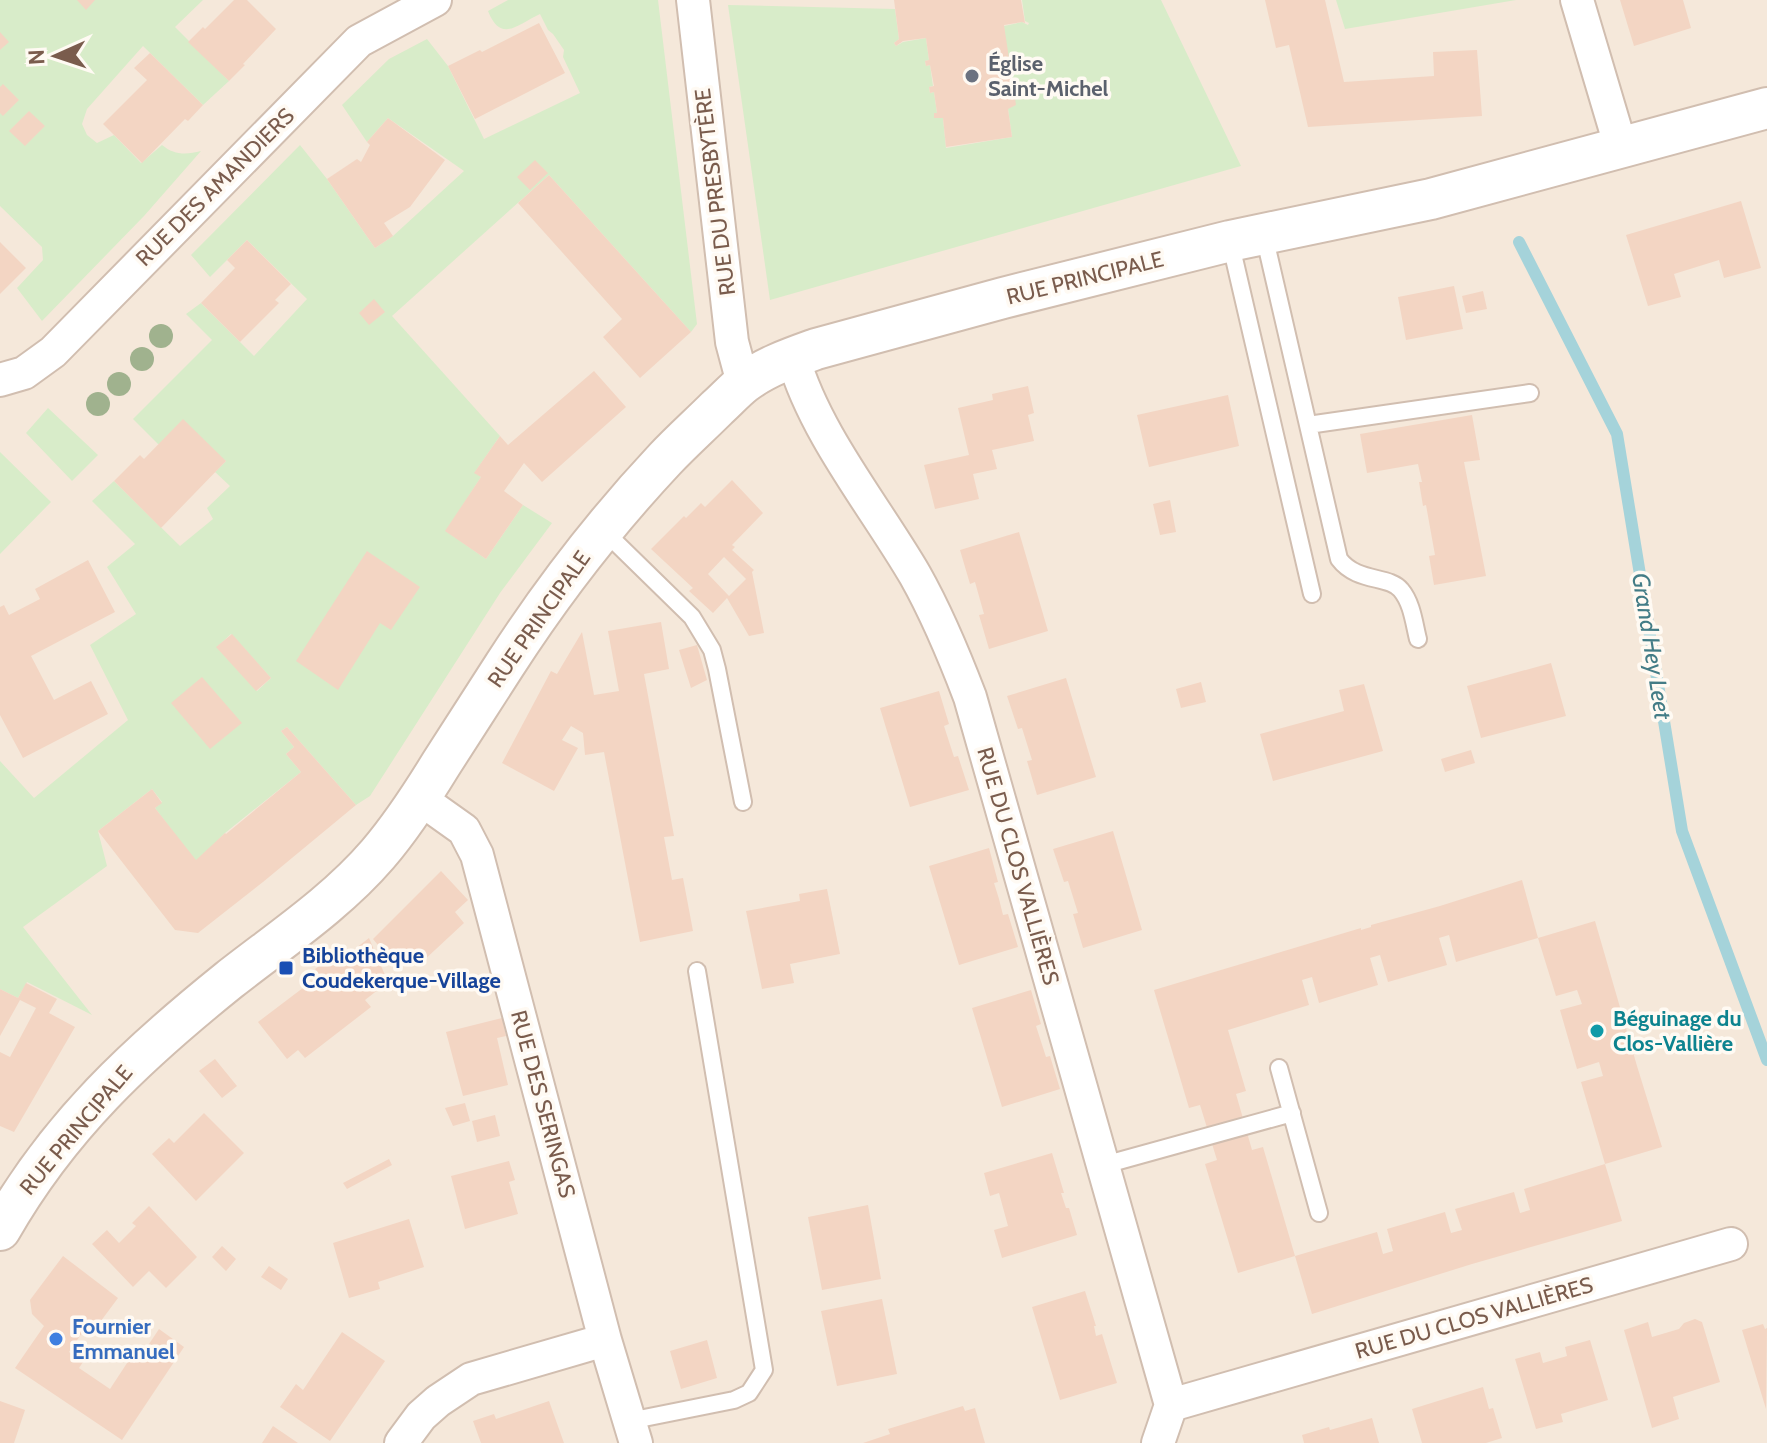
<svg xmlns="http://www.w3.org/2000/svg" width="1767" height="1443" font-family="Cabin,sans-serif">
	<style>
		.residential { fill: #f5e8da }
		.green { fill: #d8ecc9; fill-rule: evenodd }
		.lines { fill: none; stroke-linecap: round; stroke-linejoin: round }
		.stream { stroke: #a5d3da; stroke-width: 12 }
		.building { fill: #f3d5c3; fill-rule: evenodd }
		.service-casing { stroke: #d1beb0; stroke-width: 20 }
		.minor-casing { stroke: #d1beb0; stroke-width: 36 }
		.tertiary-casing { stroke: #d1beb0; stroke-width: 44 }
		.service { stroke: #fff; stroke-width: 16 }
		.minor { stroke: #fff; stroke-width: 32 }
		.tertiary { stroke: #fff; stroke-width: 40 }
		.tree { fill: #a0b28e }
		.worship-dot { fill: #6b7280; stroke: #fffaf3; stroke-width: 3 }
		.transit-dot { fill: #1a4fb4; stroke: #fffaf3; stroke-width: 3 }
		.culture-dot { fill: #0f9aa8; stroke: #fffaf3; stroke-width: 3 }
		.shop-dot { fill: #3f7fe0; stroke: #fffaf3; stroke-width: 3 }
		.labels { text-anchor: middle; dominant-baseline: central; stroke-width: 7; stroke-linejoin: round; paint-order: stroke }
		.worship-label { font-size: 22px; font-weight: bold; fill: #5b616d; stroke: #fffaf3; text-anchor: start }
		.street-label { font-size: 22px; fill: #7a5c4d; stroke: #fffaf3 }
		.transit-label { font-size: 22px; font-weight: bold; fill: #164399; stroke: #fffaf3; text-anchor: start }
		.culture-label { font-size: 22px; font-weight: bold; fill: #0d838f; stroke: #fffaf3; text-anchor: start }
		.shop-label { font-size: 22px; font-weight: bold; fill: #366cbe; stroke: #fffaf3; text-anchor: start }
		.water-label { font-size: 24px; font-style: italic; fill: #437c86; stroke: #fffaf3 }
	</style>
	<rect width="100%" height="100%" fill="#fdf6ec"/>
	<path class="residential" d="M0,0H1767V1443H0Z"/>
	<path class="green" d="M0,0H203L175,27L229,81L203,105L143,46L87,109L82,124L87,135L97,143L114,135L141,163L162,145C174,155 186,155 201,151L144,216L42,321L17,288L43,260L42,247L0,206Z
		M508,0H658L697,324L691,332L549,175L392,316L500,436L475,472L481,477L446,531L486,559L523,505L552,523L500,593L370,796L356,805L287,727L281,731L294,747L286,754L301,772L225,833L196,862L155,808L162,802L152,789L98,831L107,866L23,927L92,1015L27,982L18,998L0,989V761L34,798L128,720L90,645L136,614L107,567L135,544L92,501L114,481L180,546L213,519L207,508L230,486L215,472L226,461L158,444L133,419L212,340L186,314L201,303L254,356L307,299L247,240L210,277L191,255L300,145L327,179L375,248L393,236L464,171L388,118L367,142L342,105L389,59L427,39L448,66L484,139L580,93L563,57L564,50L553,34L548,30L540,14C518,24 501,44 488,11ZM231,634L271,678L257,691L217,647Z
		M1022,0H1161L1241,166L770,300L728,5L895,9L899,39L894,43L896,46L903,42L926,38L929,60L925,61L926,66L930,65L933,86L929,87L930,93L934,92L937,113L934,114L935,118H943L946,148L1012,137L1008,109L1004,26L1022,22L1028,25L1029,23L1025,21Z
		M1336,0H1516L1345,29Z
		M48,408L98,455L72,481L26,433Z
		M0,452L51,502L0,554Z"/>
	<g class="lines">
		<path class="stream" d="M1519,242L1617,434L1682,831L1767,1060"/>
	</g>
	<path class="building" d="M77,0H95L86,10Z
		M234,0H247L276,29L243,64L245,65L229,81L188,42L203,27L205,29Z
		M894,0H1021L1025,23L1022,22L1004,25L1016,105L1008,109L1012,137L946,147L943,118H934V113H937L934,92L930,93L929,87L934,86L930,65L926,66L925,61L929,60L926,38L903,41L896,46L894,43L899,39Z
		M1265,0H1325L1344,82L1434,76L1433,52L1477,50L1482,116L1308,127L1289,45L1276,48Z
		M1620,0H1683L1691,28L1634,46Z
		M539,23L565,73L475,119L448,66L480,50L482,52Z
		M0,32L9,42L0,50Z
		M150,53L203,105L188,121L185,119L142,163L103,124L147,80L134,68Z
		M3,84L19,100L3,116L0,113V87Z
		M29,111L45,126L25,146L9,131Z
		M388,118L445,160L410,207L384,223L393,236L375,248L327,179L357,159L361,162L370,145L367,142Z
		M535,160L548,173L530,190L517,177Z
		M549,175L691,332L640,378L603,337L622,319L518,203Z
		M1741,201L1761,268L1724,278L1719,260L1674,274L1681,297L1648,306L1626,235Z
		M247,240L291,284L275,300L279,303L240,342L201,303L235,268L227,260Z
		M0,242L26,268L0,294Z
		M1454,286L1463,329L1406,340L1398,297Z
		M1483,291L1487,309L1466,313L1462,296Z
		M374,299L385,312L369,325L359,313Z
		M594,371L626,407L542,482L524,463L504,491L523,505L486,559L445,531L481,477L474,473L500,436L508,445Z
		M1028,386L1034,413L1028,415L1034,441L992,450L997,469L973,474L979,499L935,509L924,465L969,455L958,408L993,400L992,394Z
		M1228,395L1239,446L1149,467L1137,415Z
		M1472,415L1480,460L1464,462L1486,576L1434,585L1429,556L1435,555L1426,505L1423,506L1419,482H1422L1418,464L1367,473L1360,434Z
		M183,419L226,461L161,528L114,481L140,455L144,459Z
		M732,480L763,513L732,545L735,547L732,550L754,570L752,572L764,633L749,636L727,598L713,613L689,591L693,588L651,549L684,516L686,518L701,503L705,507ZM724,557L746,579L729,596L708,574Z
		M1170,500L1176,532L1160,535L1153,504Z
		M1019,532L1048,631L989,649L979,615L984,614L975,582L970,584L960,550Z
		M367,551L420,587L391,630L380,623L338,690L296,661Z
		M88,560L115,612L31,656L54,700L91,681L108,714L23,758L0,715V607L4,605L9,615L40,599L35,589Z
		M661,622L669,669L644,674L674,836L664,837L672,880L683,878L693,931L640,942L604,752L585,755L583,733L571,726L562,740L578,748L554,791L502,763L551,671L557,674L582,632L594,695L619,691L608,631Z
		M232,634L271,678L256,691L216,647Z
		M697,645L707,680L691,688L679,650Z
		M1551,663L1566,716L1481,738L1467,686Z
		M202,677L242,723L210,749L171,703Z
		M1066,678L1096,777L1037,795L1027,761L1032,760L1022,728L1018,729L1007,696Z
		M1201,682L1206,702L1181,708L1176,689Z
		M1364,684L1383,751L1273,781L1260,734L1344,711L1339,690Z
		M939,691L949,724L944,726L954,757L958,756L969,790L910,807L880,708Z
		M287,727L356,805L263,882L198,933L175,930L98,831L152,789L162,803L155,808L196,860L225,833L226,834L301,772L286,754L294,747L281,731Z
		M1471,750L1475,763L1445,772L1441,759Z
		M1113,831L1142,930L1083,948L1073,914L1078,913L1068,881L1064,882L1053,849Z
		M989,848L998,882L994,883L999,899L1003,915L1008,914L1018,947L959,965L929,866Z
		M441,871L468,900L455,912L464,923L421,963L413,954L397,968L373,939Z
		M1522,880L1538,938L1456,962L1449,935L1439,938L1447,965L1388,982L1380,955L1370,958L1378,985L1319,1003L1312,977L1302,980L1309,1005L1228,1030L1246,1091L1236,1094L1252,1150L1263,1147L1295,1256L1238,1273L1205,1164L1217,1160L1200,1105L1189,1108L1154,990L1361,928V930L1371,927V925L1440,906Z
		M827,889L840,954L790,964L794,983L762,989L746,911L800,901L799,894Z
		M1595,921L1637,1066L1662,1147L1605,1164L1581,1082L1603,1076L1599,1062L1577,1069L1560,1010L1582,1004L1577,990L1556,996L1538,938Z
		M369,938L388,982L365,1000L371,1007L305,1058L298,1050L287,1059L258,1022L320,975L315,969L333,956L338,962Z
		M26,983L57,999L49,1013L75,1027L14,1132L0,1126V1052L10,1057L36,1008L20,1000L0,1036V989L18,998Z
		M1031,990L1041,1024L1036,1026L1046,1057L1050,1056L1060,1089L1002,1107L972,1008Z
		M502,1018L506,1036L497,1038L508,1085L463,1096L446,1032Z
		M215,1059L237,1086L222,1098L199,1071Z
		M465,1103L470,1121L453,1126L445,1108Z
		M204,1113L244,1153L196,1201L152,1154L169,1138L174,1143Z
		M495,1115L500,1136L477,1142L472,1121Z
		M1052,1153L1064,1193H1061L1066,1208H1069L1077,1235L1002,1258L994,1230L1008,1226L999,1193L990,1196L984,1173Z
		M389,1159L392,1165L347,1189L343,1183Z
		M509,1161L515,1180L509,1182L518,1214L465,1229L451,1176Z
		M1605,1164L1622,1221L1472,1264L1312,1314L1295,1256L1377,1232L1383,1254L1393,1251L1387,1229L1445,1212L1451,1233L1462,1230L1455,1209L1514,1192L1520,1213L1530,1210L1524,1189Z
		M868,1205L881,1279L822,1290L808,1217Z
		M149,1206L197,1257L166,1288L149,1271L133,1287L92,1244L107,1230L119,1243L136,1226L132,1223Z
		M409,1219L424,1267L378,1282L380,1289L349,1298L333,1243Z
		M222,1246L236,1259L226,1271L212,1257Z
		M63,1256L118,1298L95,1329L88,1324L69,1352L83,1362L79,1368L110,1389L131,1357L137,1362L159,1329L184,1347L122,1440L15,1368L44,1326L32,1314L30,1300Z
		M269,1266L288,1279L281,1290L261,1277Z
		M1085,1291L1096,1326H1094L1096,1336L1102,1334L1117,1383L1060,1400L1032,1307Z
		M882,1299L897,1374L837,1386L821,1311Z
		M1695,1319L1702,1322L1720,1382L1673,1397L1679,1419L1652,1428L1624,1330L1648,1322L1652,1337L1679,1329L1684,1323Z
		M1763,1324L1765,1329L1767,1328L1766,1409L1742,1330Z
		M342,1332L385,1361L330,1441L280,1407L296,1384L303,1390Z
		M707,1340L717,1378L681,1389L670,1351Z
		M1590,1340L1608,1400L1561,1414L1563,1422L1536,1429L1515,1359L1540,1352L1543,1363L1567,1356L1565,1347Z
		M1483,1387L1489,1409L1493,1408L1502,1438L1486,1443H1422L1412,1409Z
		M0,1401L25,1410L14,1443H0Z
		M549,1401L564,1443H481L473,1421L494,1414L496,1419Z
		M963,1406L965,1411L975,1408L985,1443H863L890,1434L888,1429Z
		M1372,1418L1379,1443H1304L1302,1435L1329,1427L1330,1430Z
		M273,1426L298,1443H262Z"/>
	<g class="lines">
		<defs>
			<path id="service" d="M1264,235L1339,559C1357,583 1389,575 1401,590C1412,603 1414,623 1418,639
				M1230,241L1312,594
				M1308,425L1530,393
				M603,530L692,617L712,650L717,669L743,802
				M1279,1068L1319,1213
				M1104,1165L1292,1113
				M629,1421L734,1400L749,1393L764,1370L697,971"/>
			<path id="minor" d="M693,0L732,342L743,383
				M1577,0L1621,148
				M793,357C815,434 874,505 915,575C937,614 954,655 970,697L1171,1405L1158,1443
				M0,380L24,373L53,352L359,41L435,0
				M419,798L464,830L477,855L605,1340L636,1443
				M1171,1405L1731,1244
				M401,1443L421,1416L438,1401L471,1379L605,1340"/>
			<path id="tertiary" d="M0,1230C59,1126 137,1054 229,980C280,940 336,903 378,854C402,826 422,795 441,764C462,731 483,699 504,666C551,593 605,523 665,459C682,441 700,425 717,408C726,400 735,390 744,383C765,367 791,358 816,349L1003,298L1230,241L1431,199L1767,108"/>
		</defs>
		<use href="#service" class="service-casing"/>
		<use href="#minor" class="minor-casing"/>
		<use href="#tertiary" class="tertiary-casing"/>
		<use href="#service" class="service"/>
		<use href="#minor" class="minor"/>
		<use href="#tertiary" class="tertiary"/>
	</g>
	<g class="tree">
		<circle cx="161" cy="336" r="12"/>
		<circle cx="142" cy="359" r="12"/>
		<circle cx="119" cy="384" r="12"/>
		<circle cx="98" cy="404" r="12"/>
	</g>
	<circle class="worship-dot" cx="972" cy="76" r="8"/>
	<rect class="transit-dot" x="278" y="960" width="16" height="16" rx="4"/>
	<circle class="culture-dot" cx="1597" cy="1031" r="8"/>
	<circle class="shop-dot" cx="56" cy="1339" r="8"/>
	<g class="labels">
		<g class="worship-label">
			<text x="988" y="63">Église<tspan x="988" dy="25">Saint-Michel</tspan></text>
		</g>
		<g class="street-label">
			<text transform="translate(215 187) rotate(-45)">RUE DES AMANDIERS</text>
			<text transform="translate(715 192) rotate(-97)">RUE DU PRESBYTÈRE</text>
			<text transform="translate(1085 278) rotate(-14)">RUE PRINCIPALE</text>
			<text transform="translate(539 619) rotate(-55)">RUE PRINCIPALE</text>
			<text transform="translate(1018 866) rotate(74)">RUE DU CLOS VALLIÈRES</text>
			<text transform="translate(543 1104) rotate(75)">RUE DES SERINGAS</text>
			<text transform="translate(76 1130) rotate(-50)">RUE PRINCIPALE</text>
			<text transform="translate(1474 1318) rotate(-16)">RUE DU CLOS VALLIÈRES</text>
		</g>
		<g class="transit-label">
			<text x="302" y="955">Bibliothèque<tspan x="302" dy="25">Coudekerque-Village</tspan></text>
		</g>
		<g class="culture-label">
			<text x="1613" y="1018">Béguinage du<tspan x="1613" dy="25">Clos-Vallière</tspan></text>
		</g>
		<g class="shop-label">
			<text x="72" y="1326">Fournier<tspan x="72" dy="25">Emmanuel</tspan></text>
		</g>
		<g class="water-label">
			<text transform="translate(1652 646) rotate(81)">Grand Hey Leet</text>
		</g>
	</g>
	<g transform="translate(56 56) rotate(267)" stroke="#fffaf3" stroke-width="6" paint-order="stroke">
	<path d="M0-6L14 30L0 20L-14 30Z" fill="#7a5c4d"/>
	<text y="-12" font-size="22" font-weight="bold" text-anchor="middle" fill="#7a5c4d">N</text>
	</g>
</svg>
